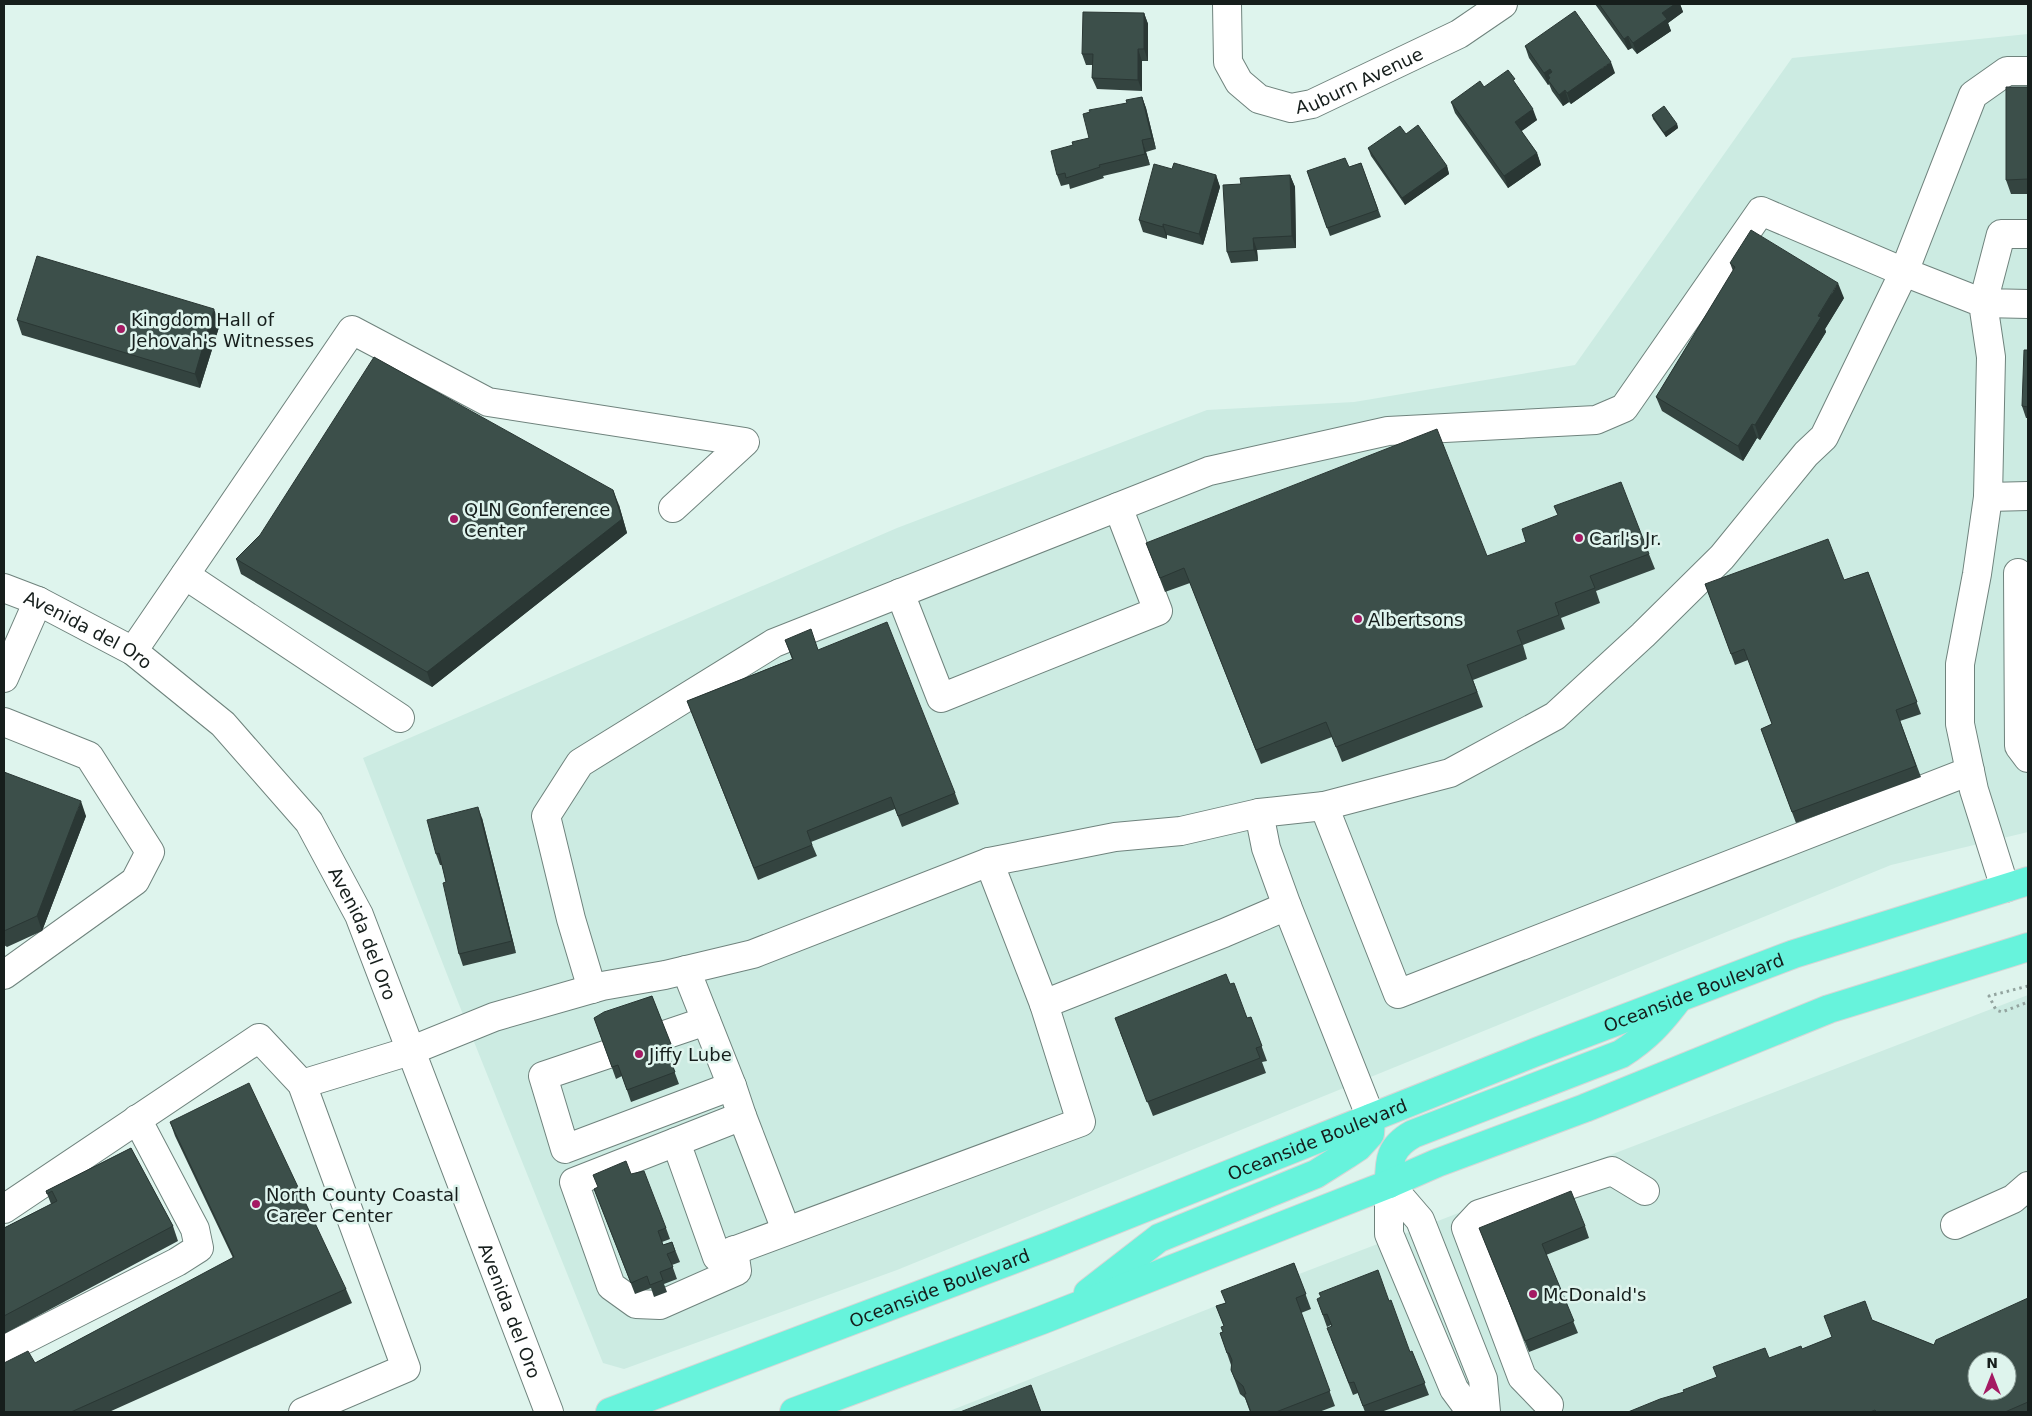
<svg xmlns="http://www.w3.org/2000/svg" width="2032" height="1416" font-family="'DejaVu Sans',sans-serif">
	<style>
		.built { fill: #ccebe2; fill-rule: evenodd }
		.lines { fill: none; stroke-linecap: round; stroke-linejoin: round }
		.minor-casing { stroke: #6f837d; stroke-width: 30 }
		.major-casing { stroke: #d5d6d6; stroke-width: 30 }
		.path { stroke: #93a49f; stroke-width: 3; stroke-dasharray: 2.5 4; stroke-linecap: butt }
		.minor { stroke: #fff; stroke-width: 28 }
		.major { stroke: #67f3dc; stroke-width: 28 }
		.wall { fill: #344440 }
		.shaded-wall { fill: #2a3734 }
		.building { fill: #3c4f4a; stroke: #2a3734; fill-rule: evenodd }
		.poi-dot { fill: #a41a63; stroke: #def4ed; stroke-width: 2 }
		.labels { text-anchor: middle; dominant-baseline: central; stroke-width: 5; stroke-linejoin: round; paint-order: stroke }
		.street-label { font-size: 18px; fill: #161e1c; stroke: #def4ed }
		.poi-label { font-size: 18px; fill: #161e1c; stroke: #def4ed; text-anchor: start }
	</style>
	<rect width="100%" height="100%" fill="#def4ed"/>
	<path class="built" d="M2028,34V832L1891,865L897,1270L624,1369L603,1363L450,982L363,758L897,528L1207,410L1354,402L1575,365L1792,58Z
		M2028,995V1412H947L1226,1302ZM1977,1361H2007V1391H1977Z"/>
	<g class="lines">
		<defs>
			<g id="minor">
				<path id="s1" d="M1227,4L1228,62L1239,82L1259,99L1291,108L1312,104L1459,34L1503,4"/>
				<path d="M2028,234H2001L1983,303L2028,304"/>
				<path d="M1988,497L2028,496"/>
				<path d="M2018,573L2019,746L2028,758"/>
				<path d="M185,575L400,718"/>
				<path id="s2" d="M4,588L38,601L133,651L223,724L309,822L359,915L549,1412"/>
				<path d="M900,593L941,698L1158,611L1118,507"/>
				<path d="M133,651L352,330L488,402L745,442L673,508"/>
				<path d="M4,678L38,601"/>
				<path d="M4,722L89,756L150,852L135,881L4,975"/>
				<path d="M1324,806L1398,994L1970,771"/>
				<path d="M1259,813L1266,848L1287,906L1371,1118"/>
				<path d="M989,862L1044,1004"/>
				<path d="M686,970L732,1086L742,1116L676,1142L717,1257L1081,1122L1044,1004L1224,933L1287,906"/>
				<path d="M592,989L571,919L546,816L580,763L774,643L1209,471L1388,431L1596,420L1624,408L1761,211L1904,272L1983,303L1991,357L1988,497L1977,574L1960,664V724L1974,790L2005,888"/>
				<path d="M706,1021L543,1076L565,1149L732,1086"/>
				<path d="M302,1084L410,1051L494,1017L602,986L665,975L753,954L989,862L1115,837L1181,831L1259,813L1324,806L1450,773L1555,716L1643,635L1722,557L1806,454L1824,437L1904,272L1973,95L2007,71H2028"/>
				<path d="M742,1116L786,1230"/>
				<path d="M676,1142L574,1182L611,1286L636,1304L660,1305L737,1271L734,1250"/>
				<path d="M1389,1184L1420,1220L1483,1379L1486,1412"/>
				<path d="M1389,1184V1234L1454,1389L1471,1412"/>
				<path d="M4,1209L259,1038L302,1084L406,1368L303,1412"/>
				<path d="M1955,1225L2013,1199L2028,1186"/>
				<path d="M4,1350L177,1262L199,1248L195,1229L137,1119"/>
				<path d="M1549,1405L1522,1377L1466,1228L1479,1214L1612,1171L1645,1191"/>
			</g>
			<g id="major">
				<path d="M1389,1184C1389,1159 1390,1147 1413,1134L1621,1054C1646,1038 1660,1023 1678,999"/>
				<path d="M1088,1293L1159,1238L1316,1174L1346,1155L1358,1147L1370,1134L1371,1118"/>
				<path id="s3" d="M610,1412L1049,1246L1536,1052L1794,954L2028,881"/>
				<path d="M794,1412L1042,1320L1389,1184L1437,1163L1585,1108L1829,1009L2028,947"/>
			</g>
		</defs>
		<use href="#minor" class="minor-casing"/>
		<use href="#major" class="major-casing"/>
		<path class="path" d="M2028,986L1989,996L1996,1010L2002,1012L2028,1002"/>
		<use href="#minor" class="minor"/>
		<use href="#major" class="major"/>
	</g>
	<path class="wall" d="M1595,4H1680L1683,12L1668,23L1671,31L1637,54L1632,48L1628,50Z
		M1144,13L1148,24V61H1142V91L1097,89L1092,78L1093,65H1086L1082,54Z
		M1525,46L1615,73L1571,104L1569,102L1563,106L1552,91L1549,84L1548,85L1529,58Z
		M1518,87L1537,120L1521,131L1537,153L1541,165L1508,188L1455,113L1451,102Z
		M2028,87V194H2011L2006,180Z
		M1142,97L1146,108L1156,149L1146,152L1150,165L1103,176L1104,178L1070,189L1069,184L1061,186L1057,175L1073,145L1089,138L1127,103Z
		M1652,115L1677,124L1678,128L1666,137L1653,119Z
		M1406,134L1447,166L1449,174L1405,205L1371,156L1368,148Z
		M1361,163L1381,217L1330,236L1307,171L1349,167Z
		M1172,169L1216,175L1220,187L1203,245L1167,235V239L1143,232L1139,220Z
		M1290,175L1295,187L1296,248L1257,250L1258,261L1231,263L1227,252L1241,184Z
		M1730,263L1844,298L1825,329L1826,332L1760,440L1757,438L1743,461L1662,411L1656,397L1733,271Z
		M17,320L220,324L200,388L22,335Z
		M2028,350V418H2026L2022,406Z
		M619,505L627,533L432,687L241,574L236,559Z
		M1146,543L1487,556L1649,554L1655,569L1596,591L1600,603L1561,618L1565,629L1523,645L1527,659L1473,680L1483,707L1342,762L1332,737L1261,764L1190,583L1165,592Z
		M1868,572L1921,714L1900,721L1921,777L1796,823L1761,729L1772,724L1748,660L1735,665L1705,584L1844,580Z
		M785,640L818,650L955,793L959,804L902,827L895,809L811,842L817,856L758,880L687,701L792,659Z
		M4,772L86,816L42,931L7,947L4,945Z
		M482,818L516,953L463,966L459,954L446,882L442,865H440L436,854Z
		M1230,984L1247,1018L1251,1017L1267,1061L1262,1062L1266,1073L1153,1116L1120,1032Z
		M652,996L675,1055L669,1057L679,1084L631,1102L622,1076L616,1079L594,1018Z
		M170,1122L346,1289L352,1303L109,1412H4L35,1363L233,1258L175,1136Z
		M131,1148L173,1226L178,1241L4,1334V1228L51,1204L46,1191Z
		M631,1174L666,1228L670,1239L662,1242L663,1245L672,1242L680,1262L672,1265L677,1279L664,1284L667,1292L654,1297L651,1288L635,1294L594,1189Z
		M1585,1226L1589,1238L1546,1255L1578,1333L1529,1352L1479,1228Z
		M1294,1263L1311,1309L1301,1313L1335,1406L1319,1412H1250L1245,1398L1240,1394L1231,1370V1365L1220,1333L1223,1332L1224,1326L1216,1306L1226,1303Z
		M2028,1298V1412H1628L1684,1392L1769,1358L1802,1349L1832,1337L1872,1320L1934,1345Z
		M1317,1299L1410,1352L1412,1351L1429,1395L1381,1412H1365L1358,1393L1353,1395L1331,1339V1325L1327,1327Z"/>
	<path class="shaded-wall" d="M1675,4H1680L1683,12L1668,23L1671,31L1637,54L1633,43L1662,13Z
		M1144,13L1148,24V61L1144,49Z
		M1628,36L1632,48L1628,50L1624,39Z
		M1138,49L1142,61V91L1138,80Z
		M1611,62L1615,73L1571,104L1567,93Z
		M1550,69L1554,80L1550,78L1548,75L1551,82L1548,80L1549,84L1548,85L1544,73Z
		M1565,90L1569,102L1563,106L1559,95Z
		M1142,97L1146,108L1156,149L1152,138Z
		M1533,109L1537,120L1519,133L1515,122Z
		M1677,124L1678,128L1666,137L1664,133Z
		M1142,140L1146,152L1150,165L1145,154Z
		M1537,153L1541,165L1508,188L1504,176Z
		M1447,166L1449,174L1405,205L1402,198Z
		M1216,175L1220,187L1203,245L1199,234Z
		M1290,175L1295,187L1296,248L1292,236Z
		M1163,224L1167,235V239L1163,227Z
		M1253,238L1257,250L1258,261L1254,250Z
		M1838,283L1844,298L1825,329L1826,332L1760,440L1755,425Z
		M214,309L220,324L200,388L195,374Z
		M1752,424L1757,438L1743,461L1738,446Z
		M613,490L619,505L627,533L432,687L427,672Z
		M81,801L86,816L42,931L37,916Z
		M478,807L482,818L516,953L512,941Z"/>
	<path class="building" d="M1599,4H1675L1662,13L1667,19L1633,43L1628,36L1624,39Z
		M1575,11L1611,62L1567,93L1565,90L1559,95L1548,80L1550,78L1548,75L1552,72L1550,69L1544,73L1525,46Z
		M1083,12L1144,13V49H1138V80L1092,78L1093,54H1082Z
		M1508,70L1515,79L1513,80L1533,109L1515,122L1537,153L1504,176L1451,102L1480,81L1484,87Z
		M2006,87H2028V179L2006,180Z
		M1142,97L1152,138L1142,140L1145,154L1099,165L1100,167L1066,178L1065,173L1057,175L1051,151L1073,145L1072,142L1089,138L1083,114L1090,112L1089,110L1127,103L1126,100Z
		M1664,106L1677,124L1664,133L1652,115Z
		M1418,125L1447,166L1402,198L1368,148L1400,126L1406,134Z
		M1345,158L1349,167L1361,163L1378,210L1327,228L1307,171Z
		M1174,163L1216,175L1199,234L1163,224V227L1139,220L1154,164L1172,169Z
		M1290,175L1292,236L1253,238L1254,250L1227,252L1223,185L1241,184L1240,178Z
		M1751,230L1838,283L1818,316L1821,317L1755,425L1752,424L1738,446L1656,397L1735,267L1730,263Z
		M37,256L214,309L195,374L17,320Z
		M2024,350H2028V407L2022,406Z
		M374,357L613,490L622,519L427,672L236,559L260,535Z
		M1437,429L1487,556L1526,542L1522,529L1558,515L1554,506L1621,482L1649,554L1590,576L1595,588L1555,603L1559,615L1517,631L1522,644L1467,665L1477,692L1336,747L1326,722L1256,750L1184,568L1160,578L1146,543Z
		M1828,539L1844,580L1868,572L1917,702L1896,710L1916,766L1792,812L1761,729L1772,724L1744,649L1731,654L1705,584Z
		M887,622L955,793L898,816L891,797L807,831L812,845L754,868L687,701L793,659L785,640L811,629L818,650Z
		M4,772L81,801L37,916L4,931Z
		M478,807L512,941L459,954L443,883L446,882L439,853L436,854L427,820Z
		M1226,974L1230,984L1234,983L1247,1018L1251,1017L1262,1046L1256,1048L1260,1058L1147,1102L1115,1018Z
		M652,996L671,1044L665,1046L675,1072L627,1090L618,1065L612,1067L594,1018L604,1012Z
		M249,1083L346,1289L71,1412H4V1363L28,1351L35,1363L234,1257L170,1122Z
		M131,1148L173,1226L4,1316V1228L57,1201L52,1191L47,1194L46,1191Z
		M626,1161L631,1174L644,1171L666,1228L658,1231L663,1245L672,1242L675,1251L667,1254L673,1267L660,1272L663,1280L650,1285L647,1276L631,1283L594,1189L598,1187L593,1175Z
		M1571,1191L1585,1226L1542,1244L1574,1321L1525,1341L1479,1228Z
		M1294,1263L1306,1294L1296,1298L1330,1391L1276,1412H1251L1244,1394H1246L1243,1386L1235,1379L1231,1370L1232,1360L1229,1353H1227L1220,1333L1223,1332L1221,1327L1224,1326L1216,1306L1226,1303L1221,1291Z
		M1378,1270L1389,1301L1391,1300L1410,1352L1412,1351L1425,1383L1363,1406L1354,1382L1349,1383L1327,1328L1332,1326L1327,1314L1323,1315L1317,1299L1321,1297L1319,1293Z
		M2028,1298V1402L2005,1412H1877L1875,1410L1870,1412H1628L1660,1399L1684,1392L1683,1390L1717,1377L1713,1367L1765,1348L1769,1358L1801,1346L1802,1349L1832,1337L1824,1316L1865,1301L1872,1320L1934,1345L1936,1340ZM1977,1361H2007V1391H1977Z
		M1031,1385L1041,1412H960Z"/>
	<g class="poi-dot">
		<circle cx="121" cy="329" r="5"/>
		<circle cx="454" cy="519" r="5"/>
		<circle cx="1579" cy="538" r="5"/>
		<circle cx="1358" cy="619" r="5"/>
		<circle cx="639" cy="1054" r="5"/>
		<circle cx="256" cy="1204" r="5"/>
		<circle cx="1533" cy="1294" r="5"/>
	</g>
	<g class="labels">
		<g class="street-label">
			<text stroke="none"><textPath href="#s1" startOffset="214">Auburn Avenue</textPath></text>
			<text stroke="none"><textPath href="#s2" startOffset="94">Avenida del Oro</textPath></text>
			<text stroke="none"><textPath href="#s2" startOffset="514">Avenida del Oro</textPath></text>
			<text stroke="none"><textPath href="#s3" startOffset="1162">Oceanside Boulevard</textPath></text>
			<text stroke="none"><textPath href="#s3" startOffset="758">Oceanside Boulevard</textPath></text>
			<text stroke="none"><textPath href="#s3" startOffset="352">Oceanside Boulevard</textPath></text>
			<text stroke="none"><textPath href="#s2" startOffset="919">Avenida del Oro</textPath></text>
		</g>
		<g class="poi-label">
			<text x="131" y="319">Kingdom Hall of<tspan x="131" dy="21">Jehovah's Witnesses</tspan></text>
			<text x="464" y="509">QLN Conference<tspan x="464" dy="21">Center</tspan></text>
			<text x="1589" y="538">Carl's Jr.</text>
			<text x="1368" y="619">Albertsons</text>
			<text x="649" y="1054">Jiffy Lube</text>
			<text x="266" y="1194">North County Coastal<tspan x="266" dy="21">Career Center</tspan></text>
			<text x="1543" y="1294">McDonald's</text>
		</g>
	</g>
	<rect width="2032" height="1416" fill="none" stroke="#161e1c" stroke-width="10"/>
	<g transform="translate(1992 1376)"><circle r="24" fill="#def4ed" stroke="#8e9e99"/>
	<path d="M0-4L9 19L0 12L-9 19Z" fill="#a41a63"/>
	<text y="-8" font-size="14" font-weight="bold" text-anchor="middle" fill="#161e1c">N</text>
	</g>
</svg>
